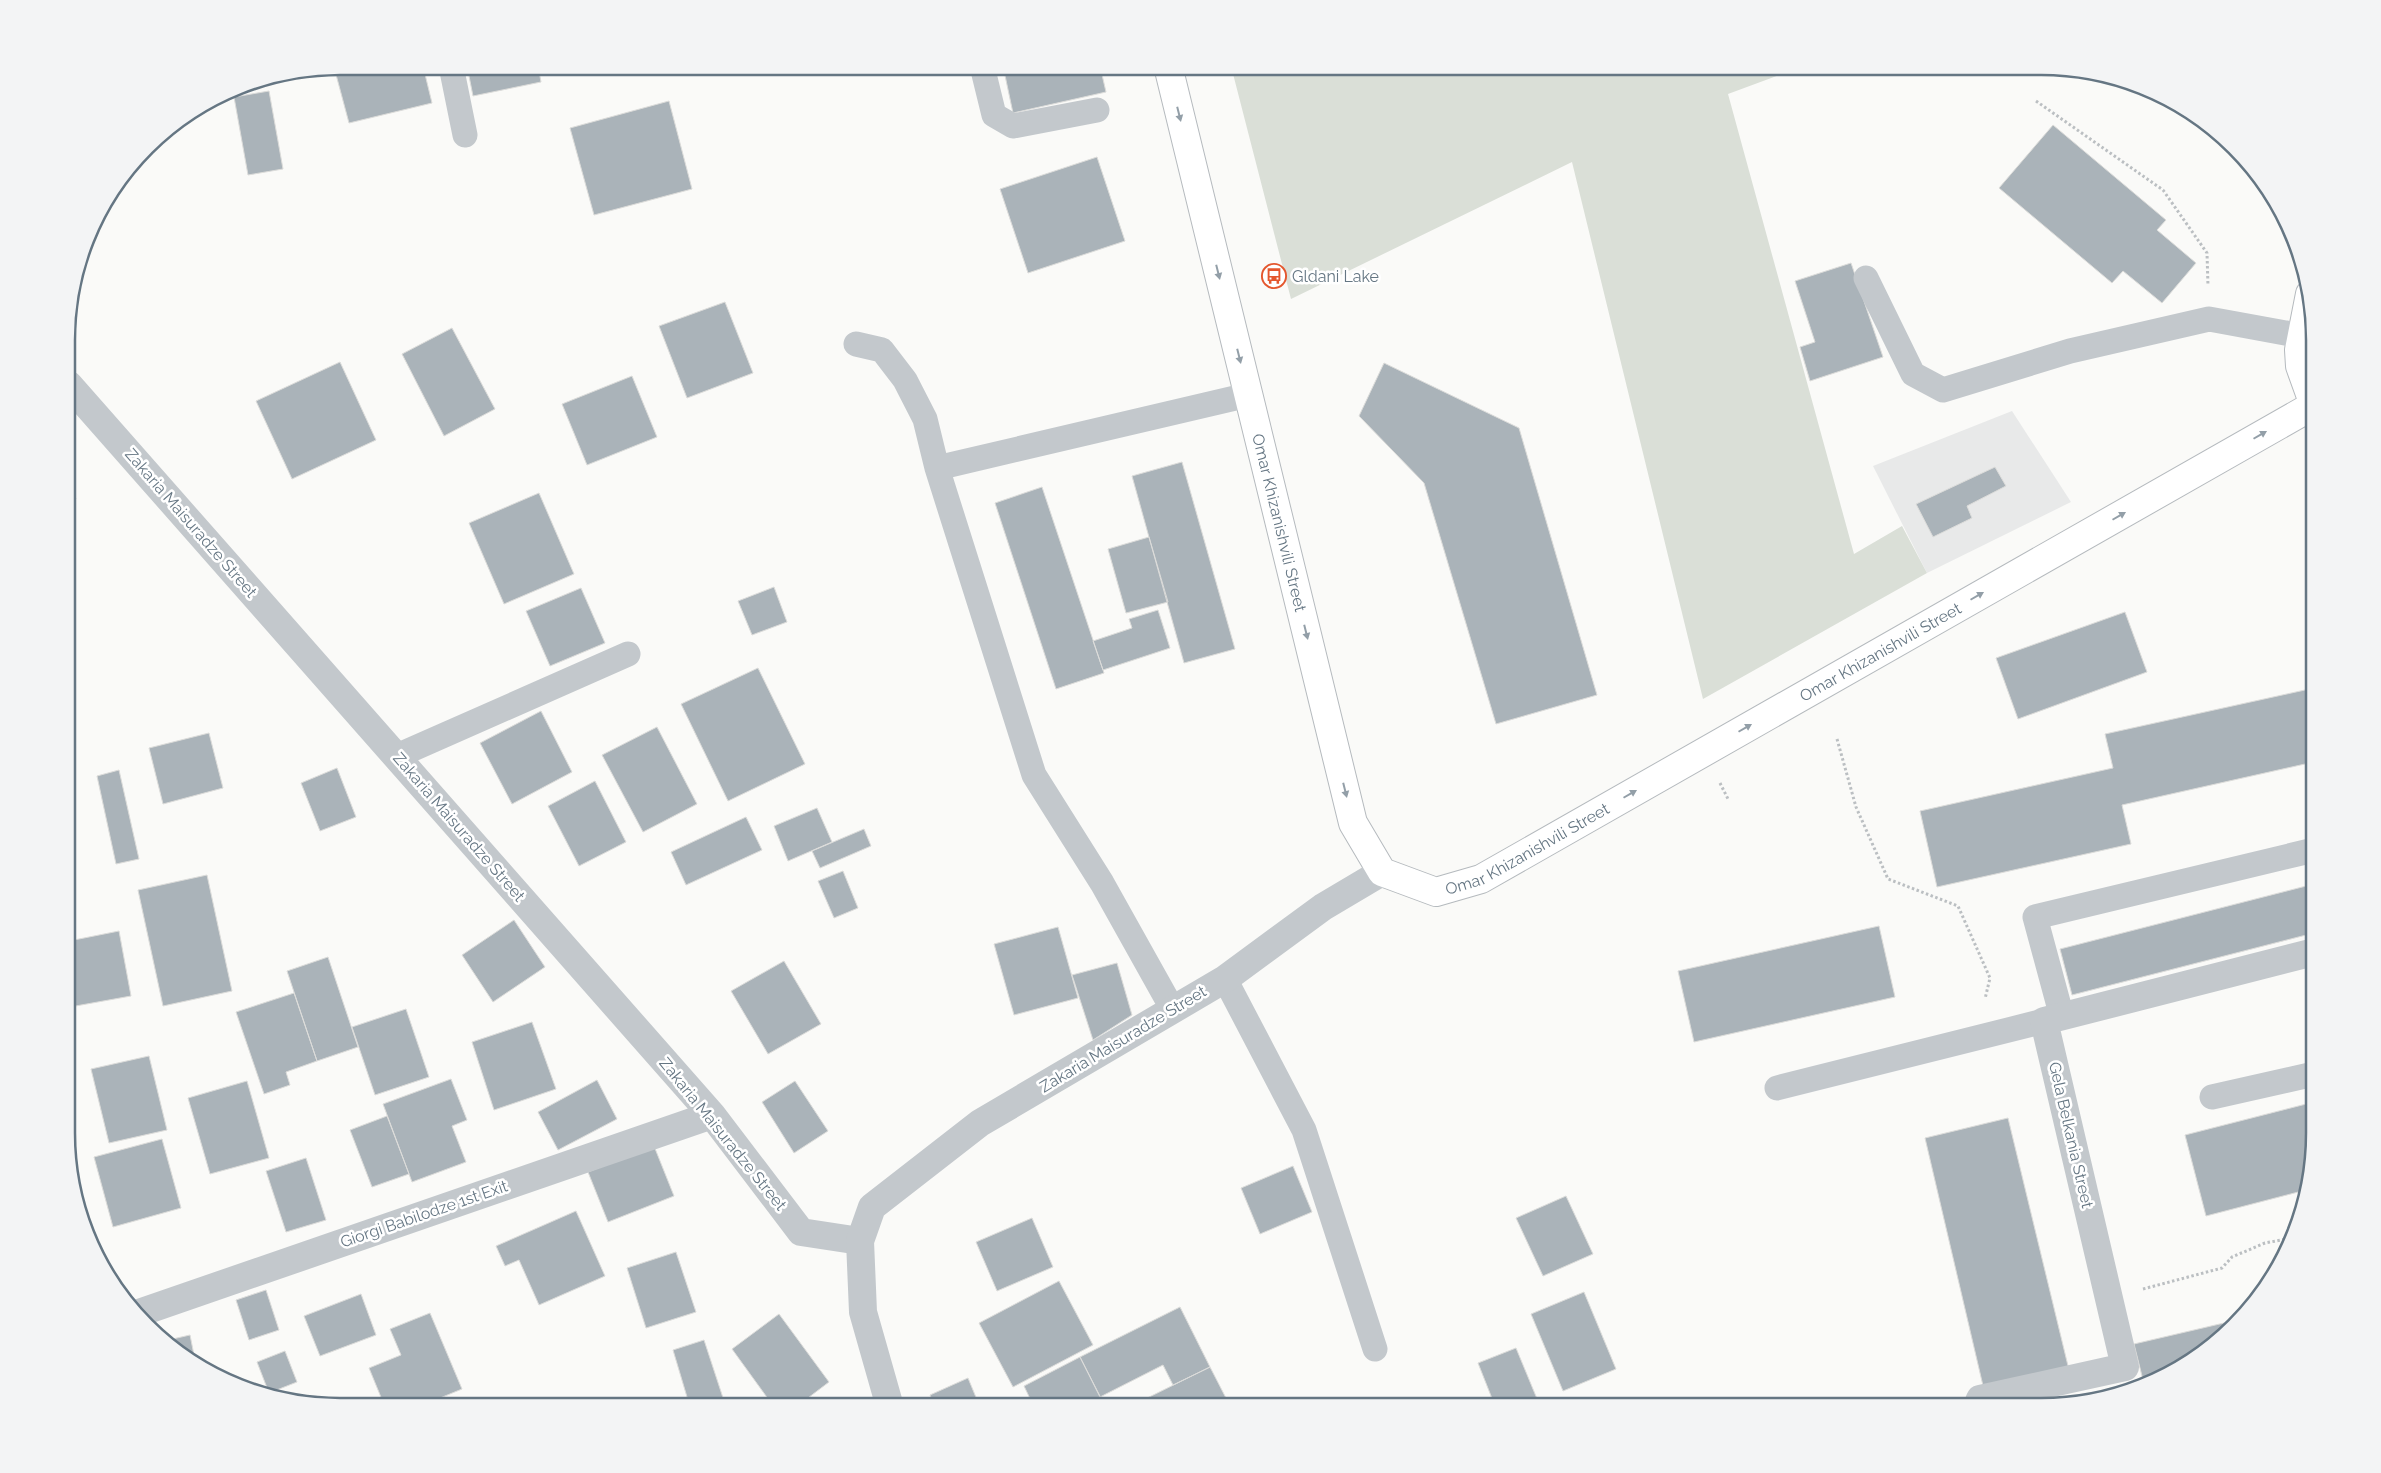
<svg xmlns="http://www.w3.org/2000/svg" width="2381" height="1473" font-family="Raleway,sans-serif">
	<style>
		.built { fill: #e8e9e9 }
		.green { fill: #dadfd7 }
		.building { fill: #aab3b9; stroke: #dcdcda }
		.lines { fill: none; stroke-linecap: round; stroke-linejoin: round }
		.primary-casing { stroke: #b5babe; stroke-width: 30 }
		.path { stroke: #bbbfc2; stroke-width: 3; stroke-dasharray: 2.5 2.5; stroke-linecap: butt }
		.service { stroke: #c3c8cc; stroke-width: 25 }
		.minor { stroke: #c3c8cc; stroke-width: 28 }
		.tertiary { stroke: #c3c8cc; stroke-width: 28 }
		.primary { stroke: #fff; stroke-width: 28 }
		.oneway { fill: #939fa8 }
		.labels { text-anchor: middle; dominant-baseline: central; stroke-width: 5; stroke-linejoin: round; paint-order: stroke }
		.poi-label { font-size: 16px; fill: #657683; stroke: #fff; text-anchor: start }
		.street-label { font-size: 16px; fill: #657683; stroke: #fff }
		.rim { fill: none; stroke: #657683; stroke-width: 2.5 }
	</style>
	<rect width="100%" height="100%" fill="#fafaf8"/>
	<path class="built" d="M2012,411L2071,502L1927,573L1873,466Z"/>
	<path class="green" d="M1231,66H1804L1728,94L1854,554L1902,526L1927,573L1703,699L1572,162L1291,299Z"/>
	<path class="building" d="M340,66H423L432,103L349,123L334,67Z
		M467,66H538L541,82L473,96Z
		M1003,66H1100L1106,92L1013,113Z
		M269,91L283,169L248,175L234,97Z
		M669,101L692,189L594,215L570,128Z
		M2053,125L2166,220L2157,230L2196,263L2162,303L2123,271L2112,283L1999,188Z
		M1097,157L1125,241L1028,273L1000,189Z
		M1851,263L1883,357L1810,381L1800,347L1815,342L1795,281Z
		M725,302L753,373L687,398L659,326Z
		M452,328L495,409L444,436L402,354Z
		M340,362L376,440L292,479L256,401Z
		M1384,363L1519,428L1597,695L1496,724L1424,483L1359,416Z
		M632,376L657,437L587,465L562,404Z
		M1182,462L1235,649L1184,663L1132,476Z
		M1995,467L2006,486L1967,506L1972,518L1933,537L1916,504Z
		M69,483L76,499L69,502Z
		M1042,487L1104,673L1056,689L995,503Z
		M539,493L574,574L504,604L469,523Z
		M1149,537L1168,602L1126,613L1108,549Z
		M774,587L787,622L752,635L738,601Z
		M581,588L605,643L550,666L526,611Z
		M1158,610L1170,648L1103,670L1093,641L1132,628L1129,619Z
		M2125,612L2147,672L2018,719L1996,658Z
		M758,668L805,764L728,801L681,704Z
		M2314,688V762L2122,805L2131,844L1937,887L1920,811L2113,768L2105,734Z
		M541,711L572,772L512,804L480,743Z
		M657,727L697,804L643,832L602,755Z
		M209,733L223,788L163,804L149,748Z
		M337,768L356,817L320,831L301,783Z
		M119,770L139,859L116,864L97,776Z
		M595,781L626,842L579,866L548,806Z
		M817,808L832,842L788,861L774,826Z
		M746,817L762,850L686,885L671,852Z
		M864,829L871,846L820,868L812,851Z
		M843,871L858,908L834,918L818,881Z
		M207,875L232,991L163,1006L138,890Z
		M2314,884V933L2072,995L2060,949Z
		M514,920L545,967L493,1002L462,955Z
		M1879,926L1895,997L1694,1042L1678,971Z
		M1058,927L1078,998L1014,1015L994,944Z
		M119,931L131,996L70,1007L69,941Z
		M328,957L358,1047L317,1061L287,971Z
		M784,961L821,1024L768,1054L731,991Z
		M1117,963L1132,1015L1093,1040L1072,975Z
		M294,993L317,1061L286,1072L290,1085L264,1094L236,1012Z
		M406,1009L429,1077L375,1095L352,1027Z
		M532,1022L556,1089L494,1110L472,1042Z
		M149,1056L167,1130L109,1143L91,1069Z
		M451,1079L467,1120L452,1126L466,1162L412,1182L383,1104Z
		M597,1080L617,1119L558,1150L538,1112Z
		M247,1081L269,1158L210,1174L188,1098Z
		M795,1081L828,1131L794,1153L762,1102Z
		M2314,1102V1151L2306,1190L2206,1216L2185,1135Z
		M387,1116L409,1174L372,1187L350,1130Z
		M2008,1118L2069,1370L1984,1390L1925,1138Z
		M162,1139L181,1208L113,1227L94,1157Z
		M654,1146L674,1196L608,1222L588,1172Z
		M306,1158L326,1220L286,1232L266,1171Z
		M1293,1166L1312,1212L1260,1234L1241,1188Z
		M1566,1196L1593,1254L1543,1276L1516,1218Z
		M576,1211L605,1276L539,1305L519,1260L505,1266L496,1246Z
		M1032,1218L1053,1267L997,1291L976,1242Z
		M676,1252L696,1312L646,1328L627,1268Z
		M1059,1281L1093,1345L1013,1387L979,1323Z
		M266,1290L279,1330L249,1340L236,1300Z
		M1584,1292L1616,1369L1563,1391L1531,1314Z
		M361,1294L376,1335L320,1356L304,1316Z
		M1180,1307L1210,1367L1173,1385L1163,1365L1100,1397L1080,1357Z
		M430,1313L462,1389L418,1407H385L369,1368L401,1355L390,1329Z
		M779,1314L829,1382L796,1407H774L732,1349Z
		M2224,1323L2227,1333L2178,1370L2144,1384L2134,1344Z
		M190,1335L196,1365L164,1341Z
		M704,1340L726,1407H690L673,1350Z
		M1516,1348L1540,1406H1495L1478,1363Z
		M285,1351L297,1382L269,1393L257,1362Z
		M1080,1357L1104,1404L1099,1406L1034,1407L1024,1386Z
		M1210,1367L1228,1402L1218,1406H1131Z
		M968,1378L980,1407H935L930,1395Z"/>
	<g class="lines">
		<defs>
			<g id="primary">
				<path id="s1" d="M1168,66L1353,823L1382,872L1436,892L1481,879L2314,405"/>
				<path d="M2310,294L2299,350L2300,366L2314,405"/>
			</g>
		</defs>
		<use href="#primary" class="primary-casing"/>
		<path class="path" d="M2036,101L2163,190L2207,253L2208,286
			M1837,739L1856,807L1888,879L1958,906L1990,978L1985,999
			M1720,783L1728,799
			M2143,1289L2222,1268L2232,1257L2265,1243L2292,1238"/>
		<path class="service" d="M451,66L465,135
			M982,66L994,115L1013,126L1097,110
			M1866,278L1913,374L1943,390L2070,351L2209,319L2302,336
			M856,344L882,350L905,380L925,419L937,468L1034,775L1102,883L1173,1010
			M937,468L1248,395
			M397,756L628,654
			M1225,979L1304,1130L1375,1349
			M2062,1017L2035,917L2314,850
			M1777,1088L2044,1021
			M2212,1097L2314,1074"/>
		<path class="minor" d="M69,385L712,1115L801,1232L860,1241
			M136,1314L712,1115
			M1977,1406L1980,1399L2125,1367L2044,1021L2314,952"/>
		<path class="tertiary" d="M890,1407L863,1312L860,1241L872,1207L980,1123L1225,979L1323,907L1382,872"/>
		<use href="#primary" class="primary"/>
	</g>
	<defs><path id="oneway-solid" d="M-6-.8H1V-3.2L6.5 0L1 3.2V.8H-6Z" transform="scale(1.25)"/></defs>
	<g class="oneway">
		<use href="#oneway-solid" transform="translate(1179 114) rotate(76)"/>
		<use href="#oneway-solid" transform="translate(1218 272) rotate(76)"/>
		<use href="#oneway-solid" transform="translate(1239 356) rotate(76)"/>
		<use href="#oneway-solid" transform="translate(2260 435) rotate(-30)"/>
		<use href="#oneway-solid" transform="translate(2119 516) rotate(-30)"/>
		<use href="#oneway-solid" transform="translate(1977 596) rotate(-30)"/>
		<use href="#oneway-solid" transform="translate(1306 632) rotate(76)"/>
		<use href="#oneway-solid" transform="translate(1745 728) rotate(-30)"/>
		<use href="#oneway-solid" transform="translate(1345 790) rotate(76)"/>
		<use href="#oneway-solid" transform="translate(1630 794) rotate(-30)"/>
	</g>
	<defs>
		<symbol id="bus-ring" viewBox="-11 -11 22 22"><circle r="9.5" fill="#fff" stroke="#e4572e" stroke-width="1.5"/><path d="M-5-6H5V4H4V6H2V4H-2V6H-4V4H-5ZM-3.5-4V0h7V-4ZM-3.5 1.2v1.5H-2V1.2ZM2 1.2v1.5H3.5V1.2Z" fill="#e4572e"/></symbol>
	</defs>
	<g fill-rule="evenodd">
		<use href="#bus-ring" x="1260" y="262" width="28" height="28"/>
	</g>
	<g class="labels">
		<g class="poi-label">
			<text x="1292" y="276">Gldani Lake</text>
		</g>
		<g class="street-label">
			<text stroke="none"><textPath href="#s1" startOffset="470">Omar Khizanishvili Street</textPath></text>
			<text transform="translate(191 523) rotate(49)">Zakaria Maisuradze Street</text>
			<text stroke="none"><textPath href="#s1" startOffset="1400">Omar Khizanishvili Street</textPath></text>
			<text transform="translate(459 827) rotate(49)">Zakaria Maisuradze Street</text>
			<text stroke="none"><textPath href="#s1" startOffset="995">Omar Khizanishvili Street</textPath></text>
			<text transform="translate(1123 1039) rotate(-31)">Zakaria Maisuradze Street</text>
			<text transform="translate(723 1134) rotate(51)">Zakaria Maisuradze Street</text>
			<text transform="translate(2071 1135) rotate(77)">Gela Belkania Street</text>
			<text transform="translate(424 1214) rotate(-19)">Giorgi Babilodze 1st Exit</text>
		</g>
	</g>
	<path d="M0 0H2381V1473H0ZM340 75H2041A265 265 0 0 1 2306 340V1133A265 265 0 0 1 2041 1398H340A265 265 0 0 1 75 1133V340A265 265 0 0 1 340 75Z" fill="#f3f4f5" fill-rule="evenodd"/>
	<path class="rim" d="M340 75H2041A265 265 0 0 1 2306 340V1133A265 265 0 0 1 2041 1398H340A265 265 0 0 1 75 1133V340A265 265 0 0 1 340 75Z"/>
</svg>
